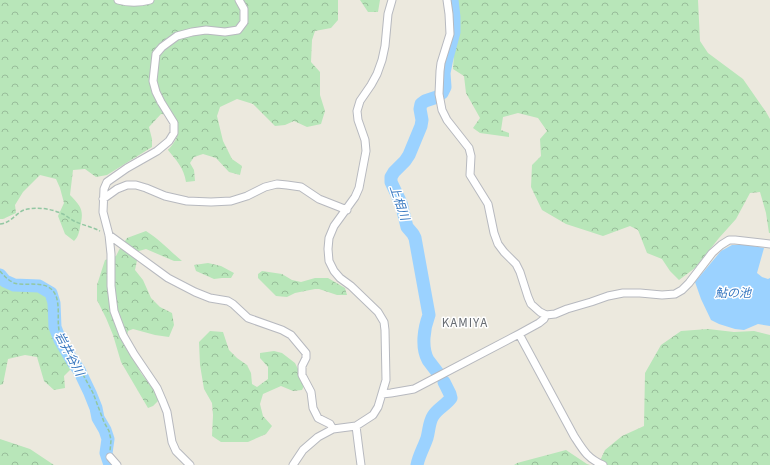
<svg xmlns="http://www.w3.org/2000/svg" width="770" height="465" font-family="'Source Sans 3','Noto Sans JP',sans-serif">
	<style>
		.forest { fill: url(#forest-crowns) }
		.water { fill: #9bd2ff }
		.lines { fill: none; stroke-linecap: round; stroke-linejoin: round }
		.river { stroke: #9bd2ff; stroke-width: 13 }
		.street-casing { stroke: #b7b9bf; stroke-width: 9 }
		.path { stroke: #92c7a2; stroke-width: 1.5; stroke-dasharray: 4 2; stroke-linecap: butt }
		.street { stroke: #fff; stroke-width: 7 }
		.labels { text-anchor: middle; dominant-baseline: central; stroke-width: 3; stroke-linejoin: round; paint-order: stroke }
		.water-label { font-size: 12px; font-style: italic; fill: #3677c0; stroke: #fff }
		.quarter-label { font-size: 13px; letter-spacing: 1px; fill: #686d73; stroke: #fff }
	</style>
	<defs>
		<pattern id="forest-crowns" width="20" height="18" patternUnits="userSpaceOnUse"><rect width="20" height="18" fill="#b8e6b9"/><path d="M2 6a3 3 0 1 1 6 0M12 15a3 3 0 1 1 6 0" fill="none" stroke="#98bd9a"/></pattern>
	</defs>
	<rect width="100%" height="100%" fill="#ece9de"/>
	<path class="forest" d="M0,0H338V20L331,28L315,31L312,40L311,62L320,72V95L325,111L321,124L307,127L294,121L285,125L275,126L253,104L237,99L220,107L217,116L223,141L232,159L242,166L240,175L229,172L216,158L203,154L194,157L190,163L194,170L195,181L186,182C184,168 176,160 168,150C181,135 180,131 171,115L161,114L149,127L152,139V147L107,175L96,177L85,169L73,170L70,195C82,207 84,211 80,227C79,233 78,237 74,241L65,234L58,216L64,203L60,188L56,179L40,175L23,192L15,205L16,213L3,219H0Z
		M360,0H380L378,12H368Z
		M455,0H698L700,41L708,53L743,79L766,112L770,119V233H769L766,213L760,192L750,193L736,219L719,238L695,268L679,280L670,271L662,259L647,253L638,230L630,226L603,236L566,224L542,210L531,187L532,165L541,156L540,139L547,131L538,118L518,113L503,117L501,130L509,133V137L480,133L473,128L480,118L466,93L464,76L453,69L454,54L459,28Z
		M146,231C159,239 170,251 182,261H174L146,249L139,251L135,270L143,280L151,298L160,307L172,313L174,325L169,337L155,335L133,329L128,331L125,343L141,373L157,394L158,401L153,406L148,408L121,362L113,335L106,318L97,300V285L105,260L116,256L119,250L127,238Z
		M208,263L221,266L234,273L231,278H222L214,279L196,271L194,265Z
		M262,271L282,274L292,280L301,282L315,278H328L345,288L347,295H337L319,289H315L295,293L287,297L276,296L258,278V274Z
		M0,280L10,289H33L48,296L52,306V329L72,368L64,376L65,388L54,390L44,381L37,357L25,355L8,359L3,384L0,385Z
		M708,329L734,332L754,331L770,335V465H598L605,450L622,436L644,426L645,373L661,345L681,331Z
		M210,331L223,332L229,350L237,358L247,365L251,373L252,384L257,387L268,379V367L260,358V353L274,351L282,353L295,363L298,369L300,377L304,386L302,390L293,391L281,386L263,394L260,404L263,416L272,426L266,434L248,442H221L212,436L213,415L212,403L204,389L200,365L199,342Z
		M0,439L30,449L54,465H0Z
		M566,450L587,464L590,465H514L517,463Z"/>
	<path class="water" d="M732,245H748L764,248L757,273L762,277L768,279L770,278V326L758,324L744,330L735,329L719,324L711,320L701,299L695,282L721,251Z"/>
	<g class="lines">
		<path class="river" d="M0,275L5,281L14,285L39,286L51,293L54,303L55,327L60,340L73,362L79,370L90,393L96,408L98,418L105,430L108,439L106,453L109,462L112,465
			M438,373C434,368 431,364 428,360C421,347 424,328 429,315L415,238L413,234L407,227L401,203L391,182V177L394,172L405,161L409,155L421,126L422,120L420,109L421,104L425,101L437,97L442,93L445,87L444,73L447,58L454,32V17L452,0
			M417,465C419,455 424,447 427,438C429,431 429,422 433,416C437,409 446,405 451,398L450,394L444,382"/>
		<defs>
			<path id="street" d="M118,0C129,3 139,3 150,0
				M447,0L449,14L450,34L441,63L440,71L439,94L442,110L447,120L469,148L471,156L470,175L488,204L494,233L498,244L504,252L516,264L520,272L528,297L531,304L540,312L546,315L555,314L567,309L591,302L608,296L623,293H640L662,295L675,294L682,290L689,283L712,253L721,245L729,240H735L770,244
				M103,199L117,189L127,185H136L146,188L165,196L187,201L211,202L231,201L247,196L265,187L277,184L287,185L301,187L319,199L347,210
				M109,235L168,278L195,292L210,298L228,301L233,304L248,318L282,330L291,335L306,353V358L302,366V375L311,392L313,408L318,418L330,424L333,429
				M519,334L574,436C583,450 587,458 603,465
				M382,394L391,393L414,389L519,334L539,323L544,319L546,315
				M356,426L359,450L361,465
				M110,457L117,465
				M190,465L176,451L172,442L167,412L163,402L157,388L134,354L123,335L114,311L111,286V254L109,235L103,212L104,189L107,182L127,168L157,151L169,141L174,133V123L161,102L156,92L153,81L156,54L162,47L177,36L192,32L206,30L225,32L238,30L244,22V9L239,0
				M293,465L303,450L318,437L333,429L356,426L373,415L378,407L386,380L385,330L384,322L378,312L351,286L340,278L334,271L329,261L328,249L329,238L334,226L355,197L359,188L366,151L365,140L358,120L357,111L360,101L371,85L377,74L382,60L385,46L388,14L392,0"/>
		</defs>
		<use href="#street" class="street-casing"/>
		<path class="path" d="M0,224C11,223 16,213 24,210C36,206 52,209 63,214C67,216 70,219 74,221C82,225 92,227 100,231
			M0,271C4,276 8,280 14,283C26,287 49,278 56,296C60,307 57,319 59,330L93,393L104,422L109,431L111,440L110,451"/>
		<use href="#street" class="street"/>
	</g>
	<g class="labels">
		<g class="water-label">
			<text transform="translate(399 203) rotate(71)">上相川</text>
			<text x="733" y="293">鮎の池</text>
			<text transform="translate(69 354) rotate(62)">岩井谷川</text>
		</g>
		<g class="quarter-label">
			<text x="465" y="323">KAMIYA</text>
		</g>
	</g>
</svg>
